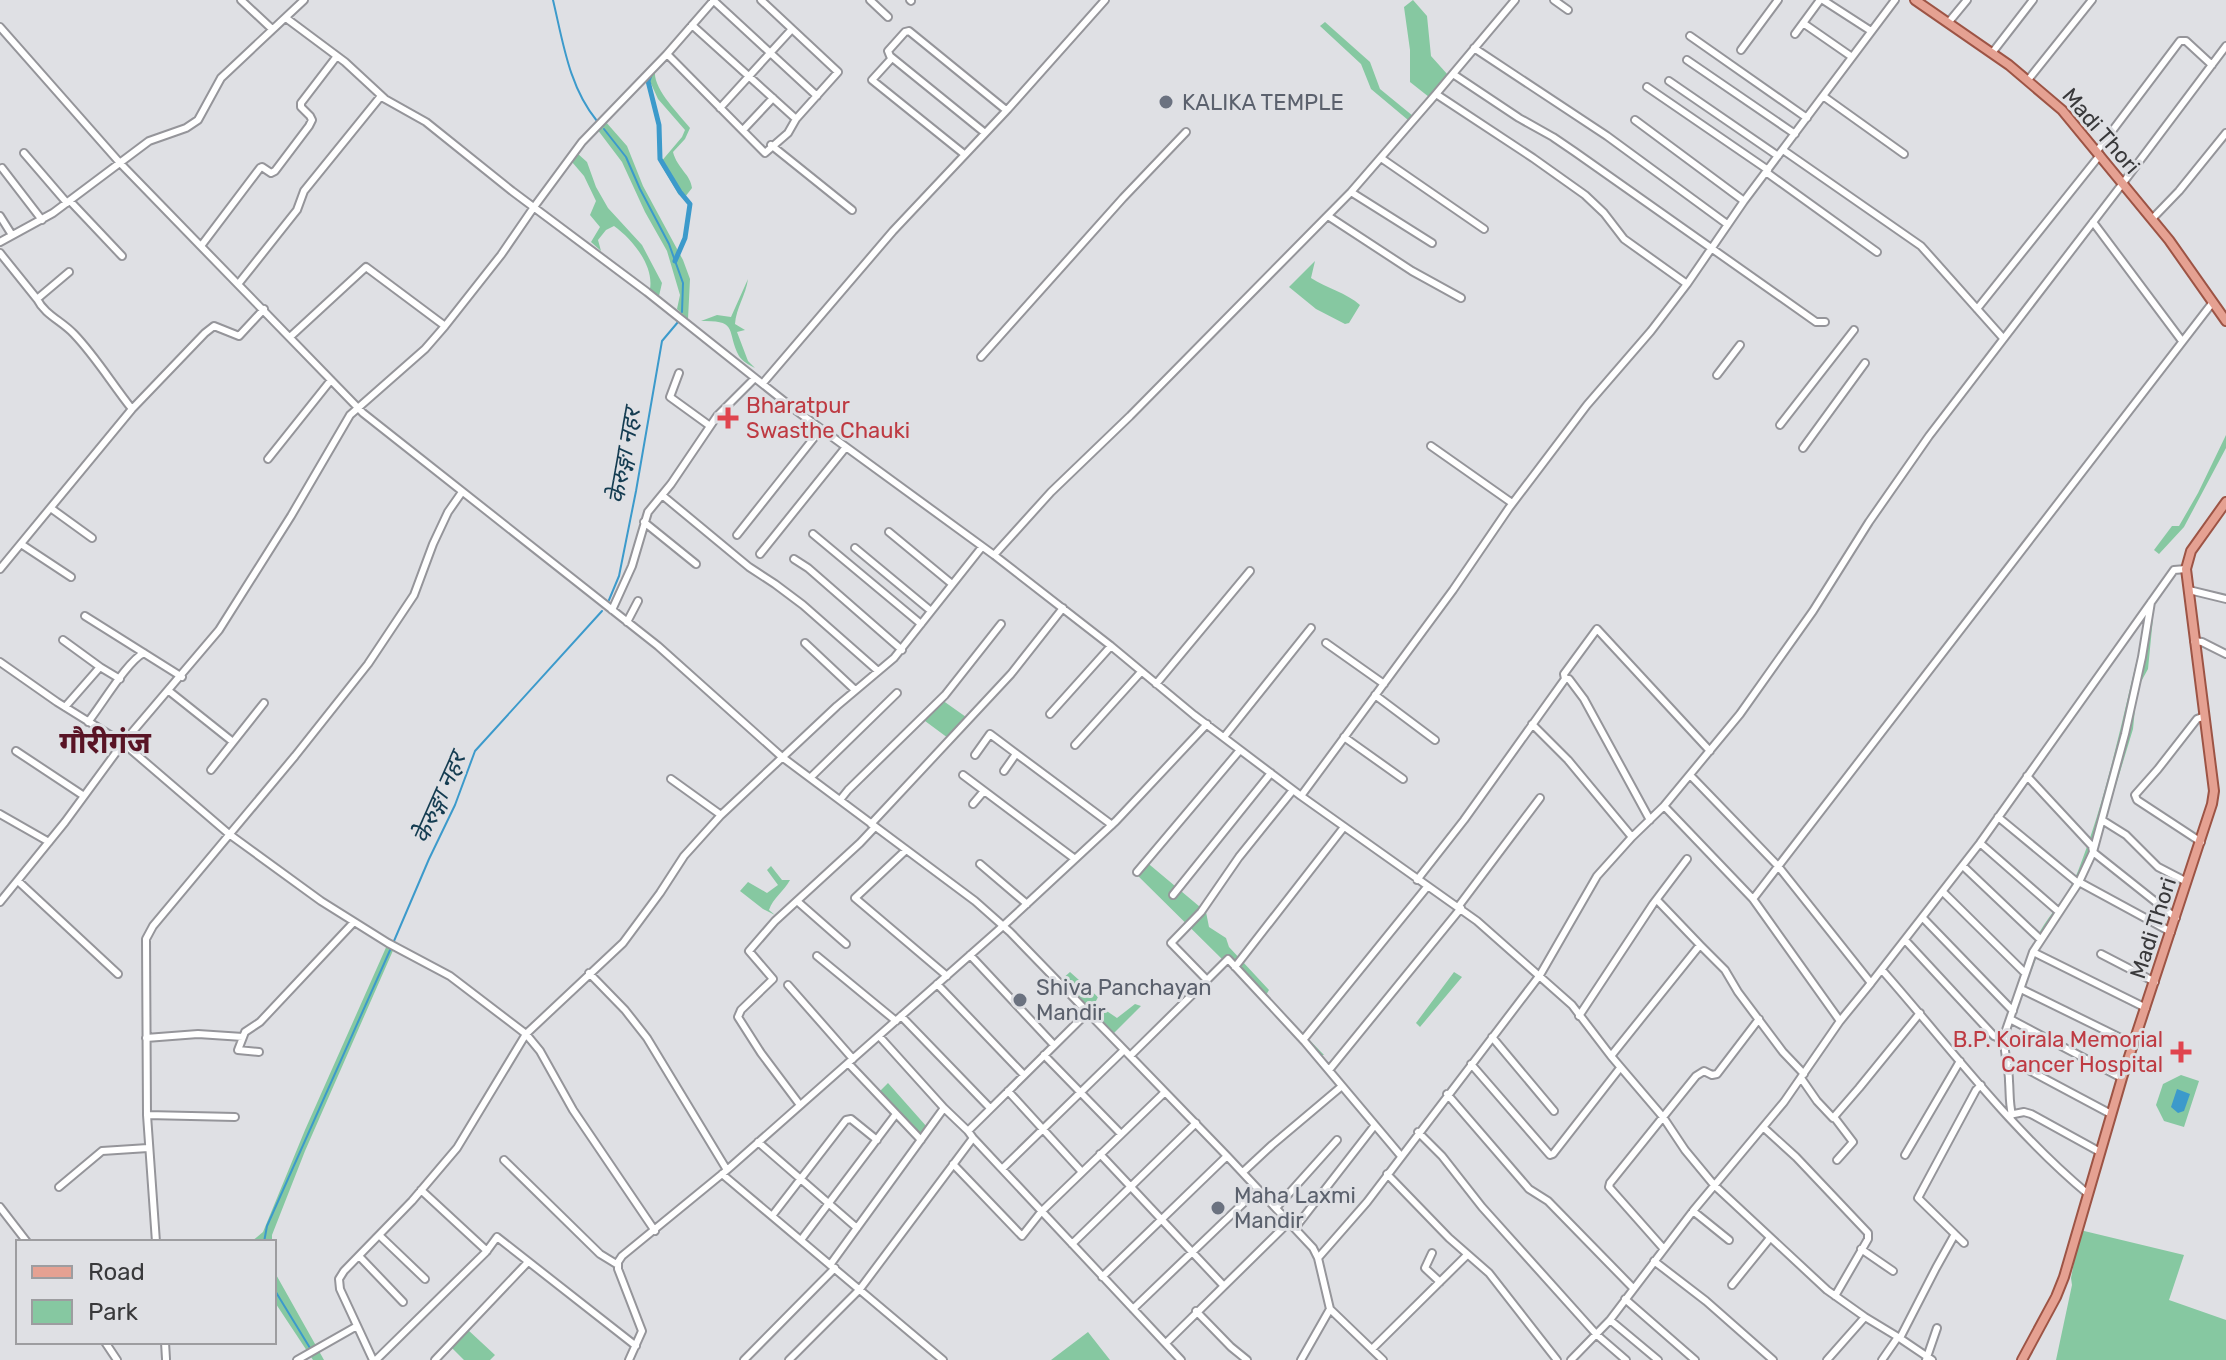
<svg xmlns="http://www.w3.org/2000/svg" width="2226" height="1360" font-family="Rubik,'Noto Sans Devanagari',sans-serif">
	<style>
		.green { fill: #86c8a1 }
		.water { fill: #3c9acb }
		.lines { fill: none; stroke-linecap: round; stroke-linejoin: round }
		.stream { stroke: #3c9acb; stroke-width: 2 }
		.canal { stroke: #3c9acb; stroke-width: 5 }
		.minor-casing { stroke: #95959a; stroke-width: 10 }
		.major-casing { stroke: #9d5445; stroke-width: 12 }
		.minor { stroke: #fff; stroke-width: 6 }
		.major { stroke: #e5a192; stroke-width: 8 }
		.worship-dot { fill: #6b7280; stroke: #dfe0e4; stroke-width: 3 }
		.health-dot { fill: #e0444e; stroke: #dfe0e4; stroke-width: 3 }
		.labels { text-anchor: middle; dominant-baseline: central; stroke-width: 6; stroke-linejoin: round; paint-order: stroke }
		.worship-label { font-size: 22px; fill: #5b616d; stroke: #dfe0e4; text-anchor: start }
		.street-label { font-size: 22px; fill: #39393b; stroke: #dfe0e4 }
		.health-label { font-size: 22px; fill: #be3a42; stroke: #dfe0e4; text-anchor: start }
		.water-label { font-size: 24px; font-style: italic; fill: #143c51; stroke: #dfe0e4 }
		.district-label { font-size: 30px; font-weight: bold; fill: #591425; stroke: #dfe0e4 }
	</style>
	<rect width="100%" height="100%" fill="#dfe0e4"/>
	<path class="green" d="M1413,0L1427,16L1431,56L1448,75L1429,97L1410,82V50L1404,7Z
		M1325,22L1370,62L1380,89L1413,116L1408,120L1371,89L1361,64L1320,26Z
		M655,71C653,89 679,114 690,128L685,139L673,152C677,168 691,175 692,188L685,197L679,195L660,163L682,137L685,130L658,99L648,77Z
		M605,121L627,146L643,186L683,260L690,279L688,319L677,309L680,295L667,251L645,212L622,162L597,129Z
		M577,153L587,162L596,187L608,208L642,245L662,283L659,296L650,289C654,265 632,239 614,226L606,230L598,240L601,251L591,242L600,227L590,215L596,201L584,176L572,162Z
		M1315,261L1311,278C1326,288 1347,293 1360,305L1349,323L1345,324L1316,309L1289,287Z
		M748,279C746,295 736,308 735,324L745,330L737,332L748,361L755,368C749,365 742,361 739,356C726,331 739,320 701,321L717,315L731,317Z
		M2226,435V448L2184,527L2159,554L2154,550L2172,526H2179L2198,493Z
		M2149,611L2153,618L2148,669L2137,689L2133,729L2096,851L2078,891L2041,945L2028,980L2020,985C2025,967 2030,950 2039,933C2051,912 2069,895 2078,871C2111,787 2126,698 2149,611Z
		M942,700L966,717L948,738L921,718Z
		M1144,860L1206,912L1209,927L1226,938L1229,947L1269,990L1266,995L1324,1055H1312L1226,963L1133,871Z
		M771,866L782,880H790C784,891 773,898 769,910L775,915L763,909L740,891L748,882L767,893L778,885L767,870Z
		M388,943L395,946L305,1151L272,1235V1242H251L263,1232L305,1130Z
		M1070,972L1098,997L1095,1003L1117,1018L1135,1004L1141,1006L1114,1033L1061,980Z
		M1454,972L1462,977L1420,1027L1416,1023Z
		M2181,1075L2199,1081L2184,1127L2164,1121L2156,1105L2163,1084Z
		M888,1083L927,1127L920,1137L876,1095Z
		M2080,1230L2184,1255L2169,1300L2226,1320V1360H2056L2072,1285L2071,1278Z
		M274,1271L324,1360H313L274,1301Z
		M467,1329L495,1355L490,1360H464L451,1347Z
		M1088,1332L1110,1360H1051Z"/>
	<path class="water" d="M2177,1089L2190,1094L2184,1111L2178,1113L2171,1107Z"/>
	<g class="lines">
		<path class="stream" d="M553,0C563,42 569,87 597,121
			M604,129L626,157L640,189L669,244L683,283L682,312
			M609,600L619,576L636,491L662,341L678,322
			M394,941L429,859L455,805L475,751L602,611
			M264,1242L267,1226L391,948
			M274,1289L310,1348"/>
		<path class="canal" d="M651,72L648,81L659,125L660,159L680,192L690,204L685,238L675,261"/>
		<defs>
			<path id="minor" d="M241,0L272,29
				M713,0L817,96
				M870,0L888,17
				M910,0L911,1
				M1554,0L1568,10
				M1823,0L1871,31
				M286,18L345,62L385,99L426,122L512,191L647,292L794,409L994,555L1111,646L1194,715L1301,796L1477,921L1572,1005L1611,1056L1663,1117L1685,1150L1714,1185L1827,1290L1865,1317L1898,1337L1932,1360
				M1803,23L1852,57
				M1948,23L1967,0
				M692,25L796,119
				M0,27L120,163L363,413L658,646L782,757L975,901L1010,932L1227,1156L1313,1248L1318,1258L1330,1309L1301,1360
				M1795,34L1820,0
				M1690,36L1807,118
				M1474,48L1607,136L1727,224
				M1741,50L1778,0
				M1992,53L2033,0
				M667,54L765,153L788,133L796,119L838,72L761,0
				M892,58L872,80L964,154
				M1687,60L1795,134
				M1453,74L1519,118L1553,137L1575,152L1816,322H1825
				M2028,80L2092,0
				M1669,81L1778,156
				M1647,87L1768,170
				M1436,94L1533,158L1585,195L1604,213L1624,239L1687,284
				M1823,96L1904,154
				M720,108L792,29
				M1635,120L1744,201
				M743,130L773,98
				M985,133L890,56L888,51L905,32L909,31L1006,110
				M771,145L852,210
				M1783,150L1921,246L2003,338
				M2097,151L2180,41H2186L2212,65
				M24,153L67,203
				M1381,158L1484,229
				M2,168L42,220
				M1766,172L1877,252
				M1351,192L1432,243
				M70,201L122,256
				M0,216L12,235
				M1328,216L1412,271L1461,298
				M2152,219L2179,191L2226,133
				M2093,222L2182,341
				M0,242L53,213L149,141L186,128L198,120L221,78L304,0
				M201,246L260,168L262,167L271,173L275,171L309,126L312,120L310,116L301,107V103L337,56
				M0,253L37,299C45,315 62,321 74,334C96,357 112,384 132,409
				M239,283L297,210L304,191L381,96
				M37,299L69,272
				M1977,309L2100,155
				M290,337L366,267L445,326
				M981,357L1123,198L1186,132
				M679,373L670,397L710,426
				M1717,375L1740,345
				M763,383L893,231L1008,109L1105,0
				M1780,425L1854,330
				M1431,446L1512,503
				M1803,448L1865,363
				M268,459L331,380
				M662,495L749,567L775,584L803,605L878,671
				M52,509L92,538
				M644,522L696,564
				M889,532L952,584
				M813,534L921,624
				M737,535L821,429
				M21,544L71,577
				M855,548L931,611
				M760,554L846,447
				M994,555L1051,492L1130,416L1351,192L1436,94L1515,0
				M794,559L808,568L902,650
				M0,569L132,409L205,333L214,326L239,336L264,309
				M2189,590L2226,599
				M612,610L632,566L648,512L671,484L717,416L755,378
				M85,616L182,677
				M627,622L638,601
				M63,640L100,667
				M2194,641L2202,642L2226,654
				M805,643L855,690
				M1326,643L1384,684
				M0,662L57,702L123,743L229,834L321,901L388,943L450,976L526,1034L540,1051L573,1110L655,1231
				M1565,679L1564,674L1597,629L1710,751
				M1156,684L1250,571
				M169,691L233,742
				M1375,695L1435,740
				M65,707L100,667L120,679
				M1050,714L1111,646
				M88,722C101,706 128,660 144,653
				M1532,724L1568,760L1632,837
				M1224,737L1311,628
				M1344,737L1403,779
				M1075,745L1141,672
				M16,751L84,796
				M975,755L990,734L1112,825
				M211,770L264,703
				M1004,771L1016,754
				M963,775L1075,859
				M2027,776L2092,846L2093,852L2176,918
				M810,778L897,693
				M671,779L721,815
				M1301,796L1453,590L1509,508L1587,405L1651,331L1687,284L1744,201L1895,0
				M840,800L848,790L945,695L1001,624
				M973,804L984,791
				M1664,806L1753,899L1840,1021
				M0,814L49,842
				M1998,817L2078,883
				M2102,820L2126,835L2158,867L2187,882
				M871,824L1011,674L1063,608
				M2201,842L2137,800L2135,795L2158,769L2197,719L2205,716
				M1980,843L2059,912
				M906,850L855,898L947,976
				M980,864L1027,904
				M1963,866L2040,939
				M1137,872L1240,750
				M1417,880L1464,820L1565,679H1569L1584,699L1650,820
				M18,881L118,974
				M2079,882L2171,932
				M1943,892L2025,973
				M1173,895L1271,773
				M1753,899L2213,302
				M1657,900L1700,945
				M797,901L846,944
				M0,902L65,822L123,743L219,630L291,516L350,415L425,349L445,326L501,255L534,207L582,142L667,54L714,0
				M1458,907L1540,798
				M1923,918L2013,1011
				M1905,940L1994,1036L2004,1040
				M2033,952L2146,1008
				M2101,954L2155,982
				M970,955L1054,1045
				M817,956L896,1021
				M1235,967L1344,827
				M1882,970C1949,1046 2010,1129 2088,1194
				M589,973L625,1010L647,1038L727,1170
				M1207,980L1228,959L1305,1042L1401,1156
				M1871,983L1980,843L2174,570L2186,569
				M937,984L1024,1075
				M788,985L853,1059
				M2021,989L2133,1044
				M901,1016L990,1108
				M1579,1016L1653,904L1687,859
				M2010,1019L2122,1078
				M879,1036L944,1108
				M1492,1037L1554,1111
				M146,1038L198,1034L243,1037
				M1303,1040L1427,887
				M259,1052L238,1050L245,1032L260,1022L354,922
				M1044,1055L1121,1134
				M1130,1056L1207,980L1171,943L1201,912L1239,857L1293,790
				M1611,1056L1700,945L1725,970L1738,992L1783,1052L1804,1074
				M2006,1058L2111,1114
				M848,1063L921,1140
				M1471,1064L1550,1155L1553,1154L1620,1068
				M1329,1070L1461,908
				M1801,1078L1817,1101L1833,1118L1859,1088L1920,1013
				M1008,1091L1082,1172
				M1447,1094L1529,1189L1548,1201L1633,1288
				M800,1105L761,1053L738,1017L741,1010L773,979L749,951L775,921L860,843L875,827
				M147,1115L235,1117
				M2009,1115L2024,1112L2031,1114L2100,1152
				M2012,1115C2009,1102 2010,1094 2009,1081C2009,1065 2002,1050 2005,1033L2033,952L2079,882L2093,852L2125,734L2142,657L2151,602
				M1834,1117L1853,1142L1837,1160
				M1763,1127L1796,1157L1868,1233V1239L1835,1296
				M1418,1132L1442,1156L1482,1207L1597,1335L1626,1360
				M973,1138L1181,1360
				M758,1142L857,1228
				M1100,1154L1223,1285
				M1905,1155L1960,1061
				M504,1160L600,1254L618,1265
				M953,1164L1022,1236L1041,1212L1165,1092
				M1002,1169L1124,1050
				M1243,1172L1272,1145L1342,1086
				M722,1174L943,1360
				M1387,1174L1449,1238L1489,1273L1557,1360
				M59,1187L102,1151L148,1148
				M421,1190L487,1251
				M0,1207L27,1242
				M1276,1208L1337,1140
				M1693,1211L1729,1240
				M772,1216L846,1120L851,1119L877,1140
				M1295,1228L1375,1125
				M379,1235L425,1279
				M801,1240L896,1114
				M156,1242L147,1115L146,939L153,926L295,756L368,664L414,595L433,544L448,512L462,492
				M1964,1243L1918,1198L1976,1090L1981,1085
				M1072,1244L1196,1123
				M1663,1248L1609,1187L1610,1183L1696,1076L1704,1071L1712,1075L1717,1074L1759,1019
				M1861,1249L1893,1271
				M1432,1253L1425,1268L1440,1282
				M359,1256L403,1302
				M1318,1258L1367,1202L1540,975L1597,876L1632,837L1664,806L1740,714L1813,611L1869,522L1929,436L2123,183L2226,46
				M1654,1261L1706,1301L1773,1360
				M830,1265L944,1108L968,1131
				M1102,1277L1227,1156
				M1732,1285L1770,1238
				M1625,1299L1695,1360
				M1133,1309L1258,1189
				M1330,1309L1383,1360
				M1196,1311L1231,1347L1247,1360
				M1610,1320L1658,1360
				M1900,1338L1936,1268L1955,1234
				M105,1342L117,1360
				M165,1342L166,1359
				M1166,1343L1289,1222
				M1372,1349L1467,1255
				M297,1360L357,1326
				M373,1360L340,1289L339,1279L344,1271L412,1201L457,1148L526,1034L623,943L660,893L684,856L721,815L837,706L894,658L982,547
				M376,1360L486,1252L497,1237L636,1346
				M435,1360L528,1262
				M629,1360L642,1331L618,1269V1262L622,1256L727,1170L1003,926L1116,821L1207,724
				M744,1360L835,1268
				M789,1360L860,1289L973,1138L968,1131L1088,1012
				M1571,1360L1610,1320L1693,1211L1784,1102L1840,1021L1871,983L1778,866L1690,775
				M1827,1360L1865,1317
				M1882,1360L1898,1337
				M1926,1360L1937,1328"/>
			<path id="major" d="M1915,0L2009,65L2062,110L2169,240L2226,321
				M2022,1360L2056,1297L2064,1277L2122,1078L2212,804L2214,791L2186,569L2191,551L2226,502"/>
		</defs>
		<use href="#minor" class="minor-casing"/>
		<use href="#major" class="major-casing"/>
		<use href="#minor" class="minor"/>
		<use href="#major" class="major"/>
	</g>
	<g class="worship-dot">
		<circle cx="1166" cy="102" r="8"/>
		<circle cx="1020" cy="1000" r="8"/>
		<circle cx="1218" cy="1208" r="8"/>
	</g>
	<g class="health-dot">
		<path d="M724 406h8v8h8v8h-8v8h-8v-8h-8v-8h8z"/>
		<path d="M2177 1040h8v8h8v8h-8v8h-8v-8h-8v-8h8z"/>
	</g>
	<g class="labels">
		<g class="worship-label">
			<text x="1182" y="102">KALIKA TEMPLE</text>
			<text x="1036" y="987">Shiva Panchayan<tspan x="1036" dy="25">Mandir</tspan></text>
			<text x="1234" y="1195">Maha Laxmi<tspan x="1234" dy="25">Mandir</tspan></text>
		</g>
		<g class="street-label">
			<text transform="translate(2101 131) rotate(49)">Madi Thori</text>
			<text transform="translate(2153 928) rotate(-72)">Madi Thori</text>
		</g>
		<g class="health-label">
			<text x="746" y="405">Bharatpur<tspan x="746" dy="25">Swasthe Chauki</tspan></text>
			<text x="2163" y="1039" text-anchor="end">B.P. Koirala Memorial<tspan x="2163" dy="25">Cancer Hospital</tspan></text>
		</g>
		<g class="water-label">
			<text transform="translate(624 456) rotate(-80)">केरुङ्गा नहर</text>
			<text transform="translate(439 798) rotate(-66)">केेरुङ्गा नहर</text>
		</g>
		<g class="district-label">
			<text x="105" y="743">गौरीगंज</text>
		</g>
	</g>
	<rect x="16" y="1240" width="260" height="104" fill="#dfe0e4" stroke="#9d9da0" stroke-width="2"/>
	<rect x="32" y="1266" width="40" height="12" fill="#e5a192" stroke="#9d9da0" stroke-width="2"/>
	<text x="88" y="1280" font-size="24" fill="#39393b">Road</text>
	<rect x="32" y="1300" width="40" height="24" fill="#86c8a1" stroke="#9d9da0" stroke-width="2"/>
	<text x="88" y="1320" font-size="24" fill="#39393b">Park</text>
</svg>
